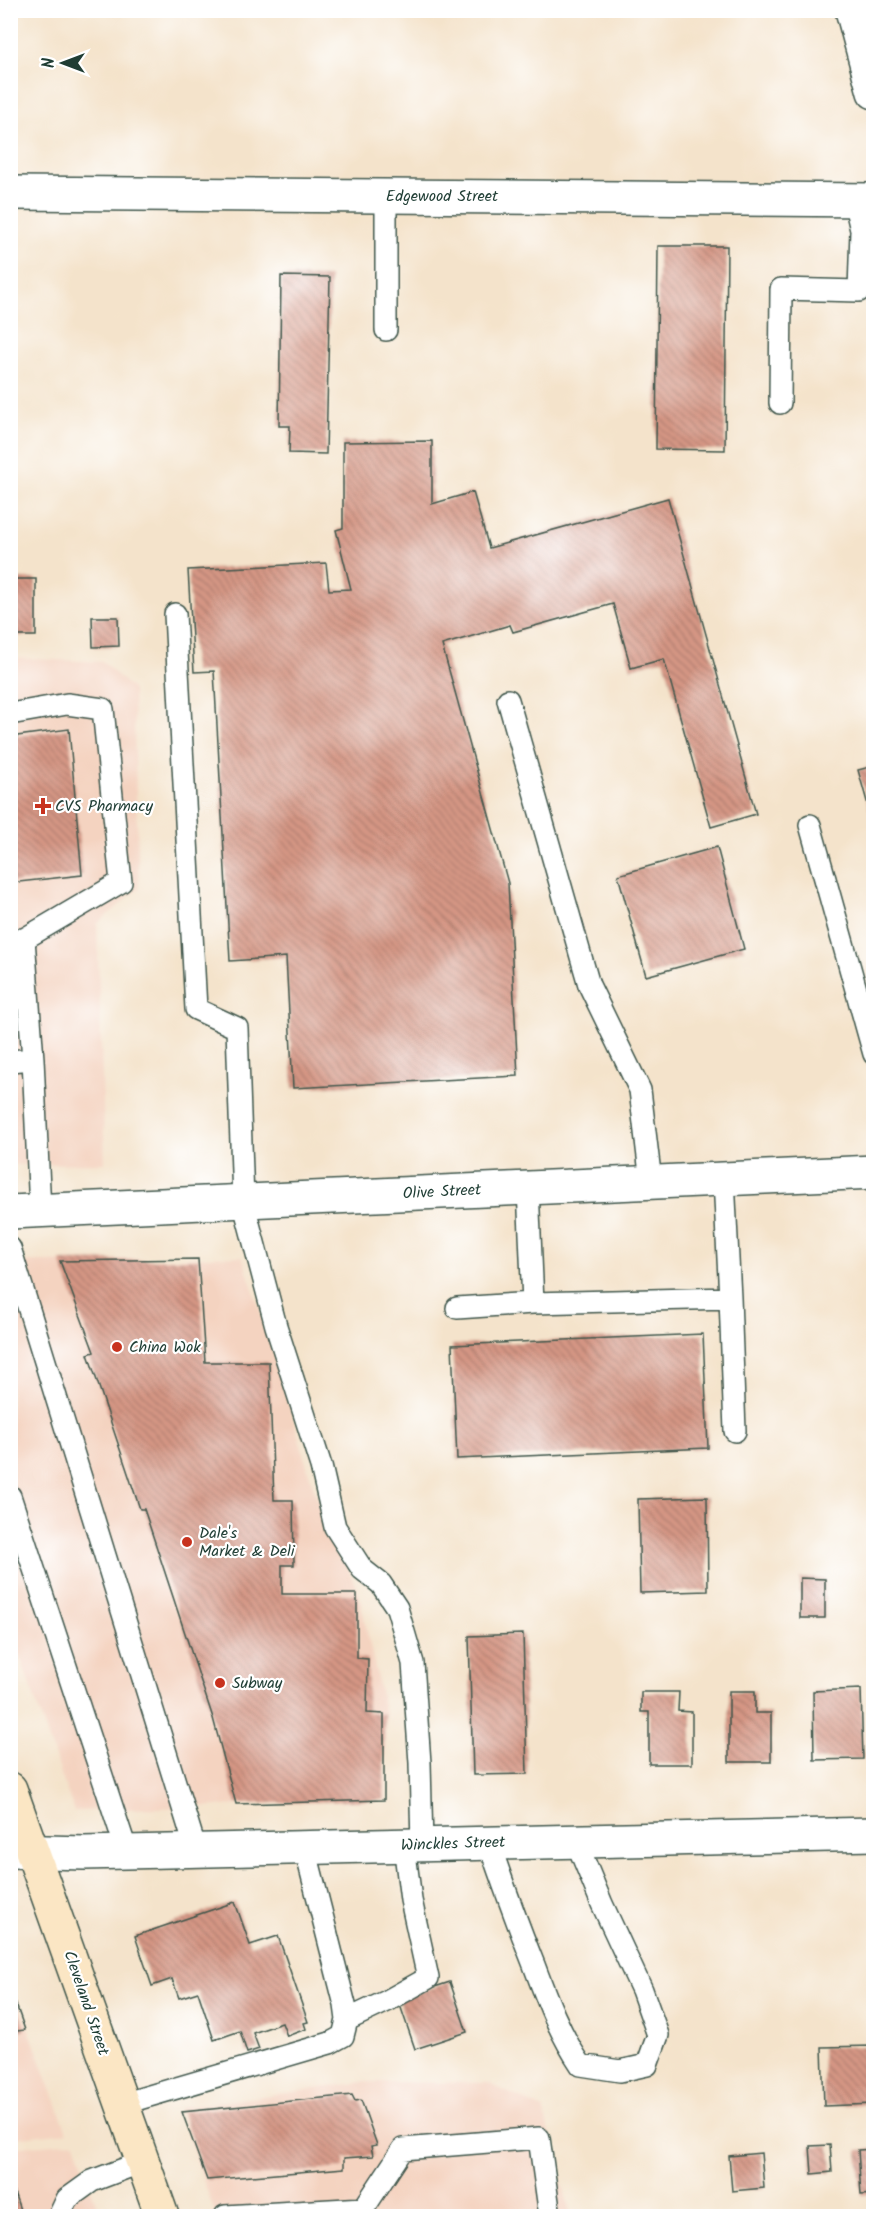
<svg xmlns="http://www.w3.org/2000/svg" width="884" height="2227" font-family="Kalam,sans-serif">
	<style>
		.built { fill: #f4d3c0 }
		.building { fill: url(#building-back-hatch) }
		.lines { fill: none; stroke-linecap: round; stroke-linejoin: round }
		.lane-casing { stroke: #3f564b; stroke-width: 24 }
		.street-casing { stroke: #3f564b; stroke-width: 36 }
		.secondary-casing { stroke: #3f564b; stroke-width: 36 }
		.lane { stroke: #fff; stroke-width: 21 }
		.street { stroke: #fff; stroke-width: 33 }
		.secondary { stroke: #fbe6c4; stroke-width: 33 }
		.poi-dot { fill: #c8321e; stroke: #fff; stroke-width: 2 }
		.labels { text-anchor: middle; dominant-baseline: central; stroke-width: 4.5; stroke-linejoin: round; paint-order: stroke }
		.street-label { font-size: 16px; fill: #1f3d34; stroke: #fff }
		.poi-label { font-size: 16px; fill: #1f3d34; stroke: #fff; text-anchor: start }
	</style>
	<defs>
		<pattern id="building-back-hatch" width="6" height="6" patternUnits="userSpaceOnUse" patternTransform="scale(1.5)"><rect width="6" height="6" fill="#d59684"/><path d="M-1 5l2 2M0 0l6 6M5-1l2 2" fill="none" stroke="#ac7c6d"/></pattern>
	</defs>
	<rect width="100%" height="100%" fill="#fff"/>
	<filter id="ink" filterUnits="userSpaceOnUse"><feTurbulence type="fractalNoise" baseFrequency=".0167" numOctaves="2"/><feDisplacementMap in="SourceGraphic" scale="12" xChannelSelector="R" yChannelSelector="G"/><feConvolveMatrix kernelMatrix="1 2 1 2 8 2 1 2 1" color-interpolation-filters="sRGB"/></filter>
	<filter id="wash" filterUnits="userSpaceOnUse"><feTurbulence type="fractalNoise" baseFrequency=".008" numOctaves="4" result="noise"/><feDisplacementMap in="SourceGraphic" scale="24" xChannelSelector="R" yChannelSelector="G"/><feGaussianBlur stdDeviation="1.35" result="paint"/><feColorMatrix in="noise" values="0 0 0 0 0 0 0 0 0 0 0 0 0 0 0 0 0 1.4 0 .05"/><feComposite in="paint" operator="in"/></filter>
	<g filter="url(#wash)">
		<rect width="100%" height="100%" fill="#f4e3cb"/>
		<path class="built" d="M11,658L103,662L133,690L139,888L97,924L105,1163L11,1165Z
			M242,1256L274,1353L314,1490L359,1594L385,1714L386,1800L74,1811L11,1631V1263Z
			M11,1981L67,2132L11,2138Z
			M364,2082L488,2083L543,2109L571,2216H216L178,2108Z
			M75,2142L100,2216H11V2148Z"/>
		<g id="blocks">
			<path class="building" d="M658,246H727L725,450L656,449Z
				M281,276L330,277L326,454L289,453L290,426H279Z
				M432,441V504L473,492L489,548L668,498L756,814L711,827L664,659L631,668L613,604L513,632L510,625L442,645L508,883L518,1076L293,1088L286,957L230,961L214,671L194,672L188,570L326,563L329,590L351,589L336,530L343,528V442Z
				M10,579H36V636H10Z
				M92,617H118L119,646L93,647Z
				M69,729L82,875L10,883V737Z
				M874,766V823H873L858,770Z
				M717,847L744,949L646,976L618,875Z
				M198,1259L205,1362H269L274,1500H293L294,1565H282V1594H357V1658L368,1659L367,1713L384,1714V1800L236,1804L213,1718L144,1509H140L88,1354L94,1352L60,1261Z
				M703,1334L708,1448L457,1459L452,1345Z
				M707,1497L708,1591L640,1593L638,1499Z
				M800,1578L825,1579V1618H800Z
				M523,1634L527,1774L473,1775L469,1636Z
				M870,1655H874V1713H872Z
				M861,1689L863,1759L814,1760L813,1691Z
				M729,1691H755V1713H771V1762H729Z
				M641,1692H679L678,1711L692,1712V1764H649V1712H641Z
				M235,1902L250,1945L278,1936L308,2022L304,2023L306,2029L287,2036L282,2023L253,2033L259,2049L247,2053L240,2031L214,2040L198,1992L179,1998L172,1979L152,1986L135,1936Z
				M450,1982L467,2032L415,2049L398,1999Z
				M10,1990H11L25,2030L10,2032Z
				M874,2046V2104L824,2106L822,2047Z
				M352,2095L355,2101L361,2100L377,2145L371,2146L373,2156L344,2158V2168L207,2180L182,2112Z
				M830,2145L832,2172L812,2174L810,2146Z
				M874,2149V2194L861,2195L858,2150Z
				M761,2153L764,2188L732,2191L729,2156Z
				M10,2183H11L22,2216H10Z"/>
		</g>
	</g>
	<g filter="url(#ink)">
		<use href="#blocks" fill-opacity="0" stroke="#3f564b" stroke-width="1.5"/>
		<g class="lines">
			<defs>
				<path id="lane" d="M386,196V330
					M780,403L781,289L859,291L861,230L854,200
					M175,614L196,1009L237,1028L243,1201L276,1326L321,1466L335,1527L362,1569L381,1584L397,1608L413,1663L420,1763L422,1845
					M508,700L589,985L640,1090L651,1182
					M10,714L67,704L103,709L121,882L24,939L10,940
					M810,825L874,1054
					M24,939L33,1059L40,1211
					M10,1061L33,1059
					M724,1179L730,1298
					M10,1248L196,1850
					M533,1303L730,1298L735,1431
					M457,1308L533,1303L528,1188
					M10,1496L127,1852
					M489,1843C503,1884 518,1925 534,1965C547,2000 560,2034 581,2065L620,2071L647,2065L658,2035L642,1990L602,1904L576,1841
					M347,2020L387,2001L428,1978L411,1900L404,1845
					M122,2104L330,2043L343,2036L347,2020L345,2005L305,1848
					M364,2208L403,2149L539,2138L550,2216
					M59,2216L67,2199L92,2181L142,2162
					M225,2216L364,2208"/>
				<path id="street" d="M852,10L874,92
					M10,193L874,200
					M10,1212L874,1172
					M10,1851L84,1853L874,1834"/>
				<path id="secondary" d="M10,1789L162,2216"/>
			</defs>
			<use href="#lane" class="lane-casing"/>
			<use href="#street" class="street-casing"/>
			<use href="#secondary" class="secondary-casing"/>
			<use href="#lane" class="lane"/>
			<use href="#street" class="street"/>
			<use href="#secondary" class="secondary"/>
		</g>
	</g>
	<g class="poi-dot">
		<path d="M40 797h6v6h6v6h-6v6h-6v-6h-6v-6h6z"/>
		<circle cx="117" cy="1347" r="6"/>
		<circle cx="187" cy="1542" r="6"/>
		<circle cx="220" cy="1683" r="6"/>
	</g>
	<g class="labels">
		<g class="street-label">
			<text x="442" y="196">Edgewood Street</text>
			<text transform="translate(442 1192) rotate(-3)">Olive Street</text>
			<text transform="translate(453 1844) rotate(-2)">Winckles Street</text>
			<text transform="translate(86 2003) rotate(71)">Cleveland Street</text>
		</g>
		<g class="poi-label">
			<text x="55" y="806">CVS Pharmacy</text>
			<text x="129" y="1347">China Wok</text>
			<text x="199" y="1533">Dale's<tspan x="199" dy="18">Market &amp; Deli</tspan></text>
			<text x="232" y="1683">Subway</text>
		</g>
	</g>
	<rect width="884" height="2227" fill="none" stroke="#fff" stroke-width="36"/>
	<g transform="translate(63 63) rotate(270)" stroke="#ffffff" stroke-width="4.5" paint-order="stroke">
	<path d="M0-4.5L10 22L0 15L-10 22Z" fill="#1f3d34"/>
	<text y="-9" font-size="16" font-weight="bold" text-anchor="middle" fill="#1f3d34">N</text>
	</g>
</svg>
